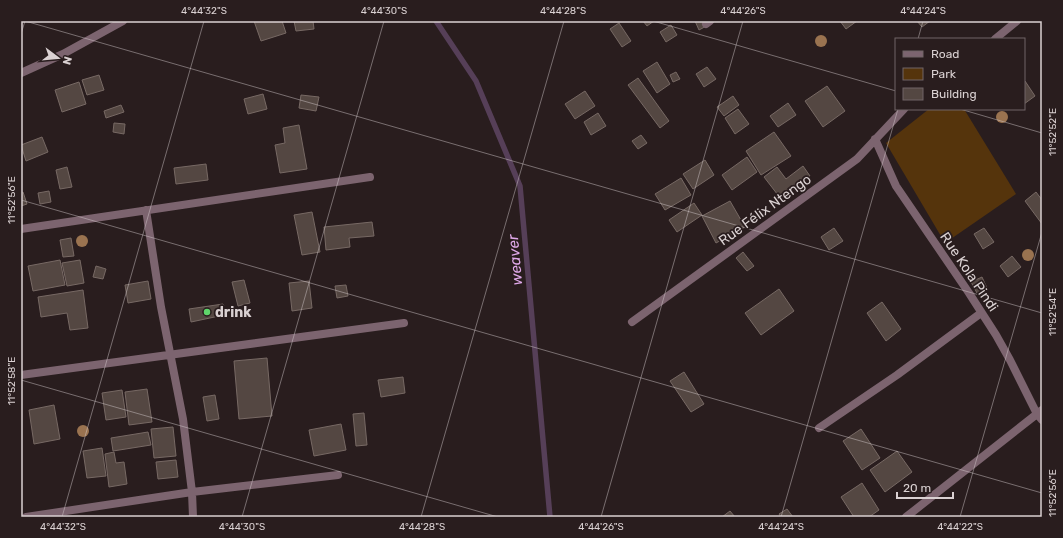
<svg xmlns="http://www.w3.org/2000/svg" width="1063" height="538" font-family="Rubik,sans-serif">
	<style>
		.green { fill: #55340c }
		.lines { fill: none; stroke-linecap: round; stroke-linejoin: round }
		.stream { stroke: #563f58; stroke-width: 5.5 }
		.building { fill: #544742; stroke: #776964 }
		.minor { stroke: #7c646f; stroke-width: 8 }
		.tree { fill: #9a7350 }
		.ticks { fill: none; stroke: #dad1d2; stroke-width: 1; stroke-opacity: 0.45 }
		.poi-dot { fill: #5fd56b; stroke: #291d1e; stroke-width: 1.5 }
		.labels { text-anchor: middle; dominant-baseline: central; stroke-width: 3.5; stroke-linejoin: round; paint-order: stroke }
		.street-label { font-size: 14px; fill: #dad1d2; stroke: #291d1e }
		.poi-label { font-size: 14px; font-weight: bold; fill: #dad1d2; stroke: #291d1e; text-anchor: start }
		.water-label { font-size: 15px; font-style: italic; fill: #dfa8e9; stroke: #291d1e }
		.neatline { fill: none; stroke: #dad1d2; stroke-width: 1.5 }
		.ticks-label { font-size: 10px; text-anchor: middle; fill: #dad1d2 }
	</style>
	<rect width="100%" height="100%" fill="#291d1e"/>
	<path class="green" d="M929,109H964L1016,194L945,243L886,143Z"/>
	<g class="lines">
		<path class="stream" d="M436,21L476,81L520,186L550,517"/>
	</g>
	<path class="building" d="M254,21H282L286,33L261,41Z
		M294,21H313L314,29L296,31Z
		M643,21H654L647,26Z
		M695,21H711L712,23L699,30Z
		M840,21H857L846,29Z
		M917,21H930L922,27Z
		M619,23L631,41L622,47L610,29Z
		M671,25L677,35L666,42L660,32Z
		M657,62L670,84L657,93L643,71Z
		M707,67L716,79L704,87L696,74Z
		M676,72L680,79L673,82L670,75Z
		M99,75L104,90L87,95L82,80Z
		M638,78L669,121L660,128L628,85Z
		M1025,81L1035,96L1024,104V82Z
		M79,82L86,104L62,112L55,90Z
		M827,86L845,111L823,127L805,101Z
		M585,91L595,106L575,119L565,104Z
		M263,94L267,109L248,114L244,99Z
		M301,95L319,97L316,111L299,108Z
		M733,96L739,105L724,116L717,107Z
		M788,103L796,115L778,127L770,116Z
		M121,105L124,112L106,118L104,111Z
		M738,109L749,124L735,134L725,118Z
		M598,113L606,126L591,135L584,122Z
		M114,123L125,124L124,134L113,132Z
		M299,125L307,169L280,173L275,145L285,143L283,128Z
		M774,132L791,156L761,175L746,151Z
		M641,135L647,143L638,149L632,141Z
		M42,137L48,152L26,161L21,145Z
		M747,157L757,172L732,190L722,175Z
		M705,160L714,175L693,189L683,174Z
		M206,164L208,180L176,184L174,168Z
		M803,166L810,176L781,199L764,177L777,167L786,179Z
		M67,167L72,187L60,189L56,170Z
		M681,178L691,195L665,210L655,194Z
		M49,191L51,202L40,204L38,193Z
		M23,192L27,204L21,206V193Z
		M1036,192L1042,200V224L1025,201Z
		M730,201L745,227L716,243L702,216Z
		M694,203L702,215L677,232L669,220Z
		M312,212L320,252L302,255L294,215Z
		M372,222L374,236L349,238L350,247L326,250L324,227Z
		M834,228L843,241L829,250L821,237Z
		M984,228L994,242L983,249L974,234Z
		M71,238L74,256L63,257L60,240Z
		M743,252L754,266L747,271L736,258Z
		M1012,256L1021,267L1008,277L1000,266Z
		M60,260L65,285L33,291L28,266Z
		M80,260L84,283L67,286L62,263Z
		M96,266L106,269L103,279L93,277Z
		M982,277L987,288L977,293L971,282Z
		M244,280L250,303L238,306L232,282Z
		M148,281L151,299L128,303L125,285Z
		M309,281L312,308L292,311L289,283Z
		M346,285L348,296L337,298L335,286Z
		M779,289L794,311L761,335L745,313Z
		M83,290L88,328L70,330L67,313L41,317L38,297Z
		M882,302L901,329L886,341L867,313Z
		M223,304L224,306L215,310L223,308L224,315L191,322L189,309Z
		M267,358L272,416L239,419L234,361Z
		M684,372L704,404L691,412L670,381Z
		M403,377L405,393L381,397L378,380Z
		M147,389L152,422L129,425L125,392Z
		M122,390L126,417L106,420L102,393Z
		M215,395L219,419L207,421L203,397Z
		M54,405L60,439L34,444L29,410Z
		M364,413L367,445L356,446L353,414Z
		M341,424L346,450L314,456L309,430Z
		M173,427L176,456L154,458L151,429Z
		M861,429L880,458L862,470L843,441Z
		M148,432L151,445L113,451L111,438Z
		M102,448L106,476L87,478L83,451Z
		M897,451L912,472L885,492L870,470Z
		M114,452L116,463L124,462L127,484L109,487L105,454Z
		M176,460L178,477L158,479L156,462Z
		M862,483L879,510L869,517H854L841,497Z
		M787,509L793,517H781L779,514Z
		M730,511L735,517H722Z"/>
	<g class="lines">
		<path class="minor" d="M706,24L710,21
			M995,39L1017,21
			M21,73L63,54L123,21
			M875,139L896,186L969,293L996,335L1010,360L1037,414L1042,420
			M146,210L161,307L183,419L192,492L193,517
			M21,229L370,177
			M632,322L857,159L904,109
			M21,375L404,323
			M819,428L897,375L981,313
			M26,517L192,492L338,475
			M906,517L1042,410"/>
	</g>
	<g class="tree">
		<circle cx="821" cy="41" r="6"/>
		<circle cx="1002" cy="117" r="6"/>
		<circle cx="82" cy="241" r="6"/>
		<circle cx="1028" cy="255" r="6"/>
		<circle cx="83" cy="431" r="6"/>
	</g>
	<path class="ticks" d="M25,21L1042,313M653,21L896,91M21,34L25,21M918,39L923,21M960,109L1042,133M21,200L1042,493M21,380L498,517M62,517L204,21M242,517L384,21M421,517L564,21M601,517L743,21M781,517L898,109M960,517L1042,232"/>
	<circle class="poi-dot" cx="207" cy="312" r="4"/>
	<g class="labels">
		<g class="street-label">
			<text transform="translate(765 210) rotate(-36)">Rue Félix Ntengo</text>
			<text transform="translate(969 272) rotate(56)">Rue Kola Pindi</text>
		</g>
		<g class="poi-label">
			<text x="215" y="312">drink</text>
		</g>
		<g class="water-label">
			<text transform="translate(515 260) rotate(-95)">weaver</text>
		</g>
	</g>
	<rect width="1063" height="538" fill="none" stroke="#291d1e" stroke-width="44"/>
	<rect x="895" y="38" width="130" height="72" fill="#291d1e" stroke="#706566"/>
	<rect x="903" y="51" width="20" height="6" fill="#7c646f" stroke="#706566"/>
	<text x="931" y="58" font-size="12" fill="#dad1d2">Road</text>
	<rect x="903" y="68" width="20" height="12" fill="#55340c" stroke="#706566"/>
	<text x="931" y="78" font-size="12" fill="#dad1d2">Park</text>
	<rect x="903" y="88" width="20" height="12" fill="#544742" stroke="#706566"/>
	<text x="931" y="98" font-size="12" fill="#dad1d2">Building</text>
	<g transform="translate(58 58) rotate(106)" stroke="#291d1e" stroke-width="3" paint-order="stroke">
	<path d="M0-3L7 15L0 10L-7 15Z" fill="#dad1d2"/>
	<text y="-6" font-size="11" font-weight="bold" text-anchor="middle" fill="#dad1d2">N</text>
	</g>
	<path d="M897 492v6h56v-6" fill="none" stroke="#dad1d2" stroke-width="2"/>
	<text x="903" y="492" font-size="12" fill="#dad1d2" stroke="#291d1e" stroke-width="3" paint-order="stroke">20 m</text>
	<rect x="22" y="22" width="1019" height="494" class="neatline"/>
	<g class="ticks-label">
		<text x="204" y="14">4°44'32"S</text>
		<text x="384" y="14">4°44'30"S</text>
		<text x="563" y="14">4°44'28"S</text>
		<text x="743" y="14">4°44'26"S</text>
		<text x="923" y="14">4°44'24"S</text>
		<text transform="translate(1052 132) rotate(-90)" y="4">11°52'52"E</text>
		<text transform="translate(11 200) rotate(-90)" y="4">11°52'56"E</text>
		<text transform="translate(1052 312) rotate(-90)" y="4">11°52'54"E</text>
		<text transform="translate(11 381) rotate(-90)" y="4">11°52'58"E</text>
		<text transform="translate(1052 493) rotate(-90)" y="4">11°52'56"E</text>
		<text x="63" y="530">4°44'32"S</text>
		<text x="242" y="530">4°44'30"S</text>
		<text x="422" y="530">4°44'28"S</text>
		<text x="601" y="530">4°44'26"S</text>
		<text x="781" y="530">4°44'24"S</text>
		<text x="960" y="530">4°44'22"S</text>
	</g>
</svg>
